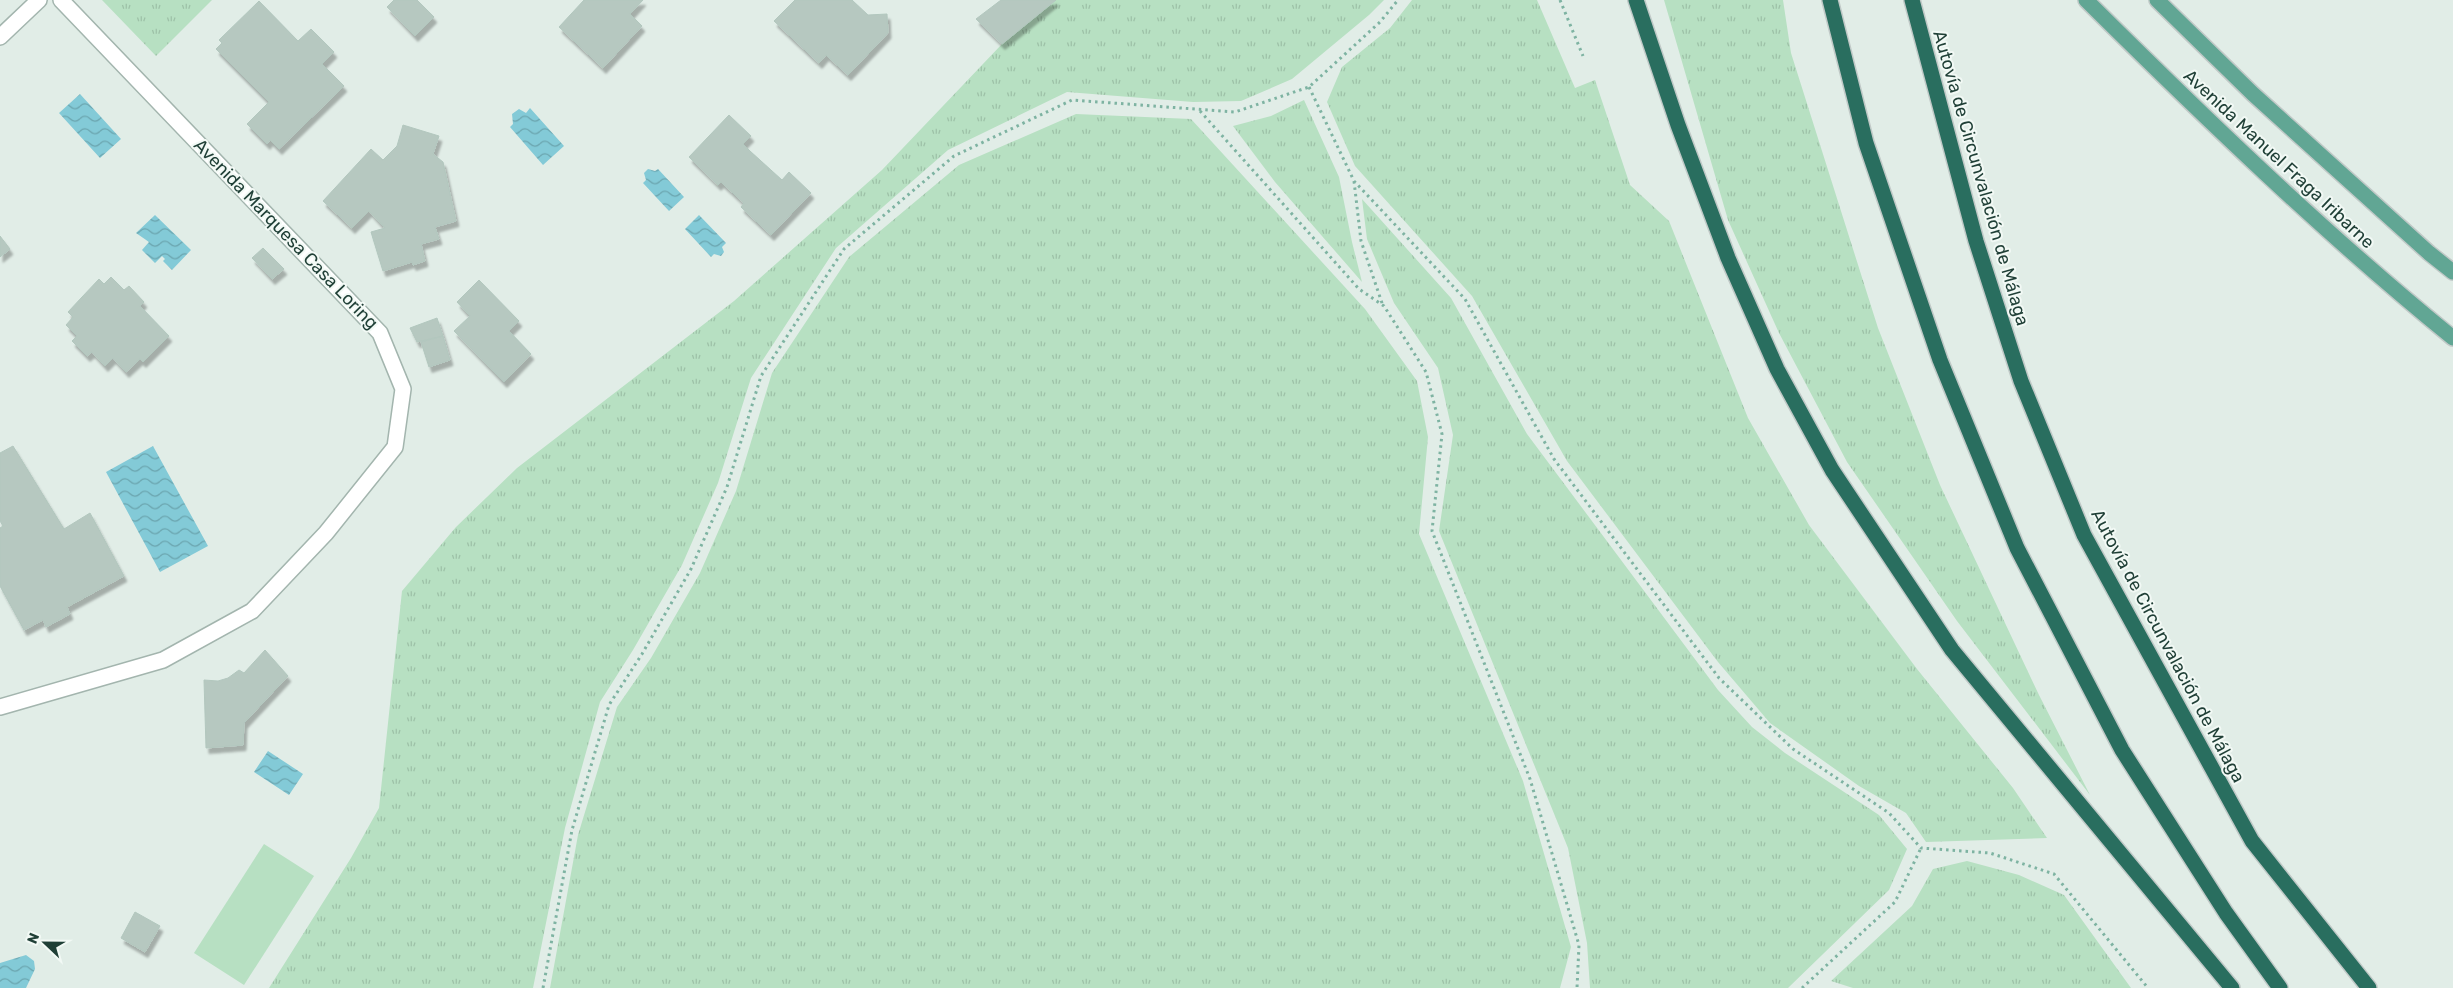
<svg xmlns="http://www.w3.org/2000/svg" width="2453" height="988" font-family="Rubik,sans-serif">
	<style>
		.grass { fill: url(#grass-tufts) }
		.garden { fill: #b7e0c2 }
		.water { fill: url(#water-waves) }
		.building { fill: #b6c8c0; stroke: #b2c7be; filter: url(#shadow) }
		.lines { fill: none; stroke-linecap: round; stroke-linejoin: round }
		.minor-casing { stroke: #a3b5ae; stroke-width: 18 }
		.primary-casing { stroke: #c0c9c7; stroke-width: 18 }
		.motorway-casing { stroke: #c0c9c7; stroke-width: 18 }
		.path { stroke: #7eb3a2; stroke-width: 3; stroke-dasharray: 2.5 4; stroke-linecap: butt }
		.minor { stroke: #fff; stroke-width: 15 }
		.primary { stroke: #61a694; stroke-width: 15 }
		.motorway { stroke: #296e5f; stroke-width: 15 }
		.labels { text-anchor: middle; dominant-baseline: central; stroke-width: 4; stroke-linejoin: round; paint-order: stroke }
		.street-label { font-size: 18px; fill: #1f3f36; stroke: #f2f9f5 }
	</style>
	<defs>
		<pattern id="grass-tufts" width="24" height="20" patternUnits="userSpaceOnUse" patternTransform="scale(1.25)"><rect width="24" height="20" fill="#b7e0c2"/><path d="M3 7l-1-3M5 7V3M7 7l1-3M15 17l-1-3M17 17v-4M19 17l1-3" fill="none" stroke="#9dc1a7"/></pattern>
		<pattern id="water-waves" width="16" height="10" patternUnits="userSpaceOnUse" patternTransform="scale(1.25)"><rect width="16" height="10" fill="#83cad7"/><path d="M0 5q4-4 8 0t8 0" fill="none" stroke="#6ba5af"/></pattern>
		<filter id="shadow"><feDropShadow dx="3" dy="5.5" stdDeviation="1" flood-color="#0004"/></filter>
	</defs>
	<rect width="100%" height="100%" fill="#e1ede7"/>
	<path class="grass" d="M102,0H212L156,56Z
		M1056,0H1384L1369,15L1292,79L1241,101L1193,102L1067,92L948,150L836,248L751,378L718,483L682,565L633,650L600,702L565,828L533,988H269L351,858L379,808L402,591L456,527L517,468L734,301L882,170L1002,44Z
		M1412,0H1537L1575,88L1595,80L1630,185L1669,221L1748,418L1809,525L1917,669L2013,788L2047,838L1926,842L1906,813L1859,786L1770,723L1718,662L1567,461L1472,296L1355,166L1327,102L1342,67L1390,28Z
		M1664,0H1783L1791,53L1878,328L1940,485L2039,695L2090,795L1957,621L1847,462L1779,333L1728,220Z
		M1304,100L1339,177L1352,242L1362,282L1275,182L1233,126L1271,116Z
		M1076,114L1191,119L1365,309L1417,381L1428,437L1419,534L1523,781L1571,947L1560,988H550L578,835L617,707L651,658L700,573L736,491L772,373L849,257L959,165Z
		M1362,199L1451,298L1527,434L1718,690L1752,727L1785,753L1879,815L1907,849L1889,890L1788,988H1590L1587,943L1568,848L1439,531L1453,435L1438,368L1394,303L1367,239Z
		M1967,861L2019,875L2064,895L2131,988H1853L1831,981L1912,906L1933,869Z"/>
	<path class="garden" d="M264,844L314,876L244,985L194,953Z"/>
	<path class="water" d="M80,94L121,139L100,158L59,113Z
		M530,108L564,146L543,165L510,127L513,124L512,114L519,109L526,113Z
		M648,169L655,171L658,169L684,197L669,211L643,183L646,180L644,173Z
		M155,215L191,250L172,270L163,261L165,259L162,256L155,263L142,250L149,242L136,233Z
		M699,215L726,243L722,247L724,252L721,256L714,254L711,257L685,229Z
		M153,446L208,546L160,572L106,472Z
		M268,751L303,774L289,795L254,772Z
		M26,955L34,961L35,969L26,988H0V963Z"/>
	<path class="building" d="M394,0H417L434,17L415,36L387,7Z
		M584,0H643L630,14L642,26L603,68L559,27Z
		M795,0H852L868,15L887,14L888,33L848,75L826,55L819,63L774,21Z
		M1001,0H1056L1002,44L976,19Z
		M259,1L298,41L311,29L334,52L322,64L344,86L279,149L270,140L267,144L247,124L269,102L216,49L222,43L219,40Z
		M729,115L751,136L743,144L750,151L782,180L789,172L811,193L771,235L741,207L744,203L721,182L718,185L689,157Z
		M403,125L439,136L433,154L443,162L456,221L435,227L439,239L421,244L425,261L413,265L412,262L383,271L371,232L385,228L369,211L352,228L323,201L371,149L383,160L397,146Z
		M0,236L10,249L0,257Z
		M263,248L284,269L272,279L252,258Z
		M111,277L124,290L129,286L144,302L140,306L169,336L143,362L140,359L126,372L113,358L105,366L92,352L87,356L72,341L77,336L66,325L73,317L68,312L82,297L99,279L104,284Z
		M479,280L519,321L509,331L531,354L504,382L454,331L470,316L457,302Z
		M437,318L443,336L417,342L410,328Z
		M443,336L450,360L429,367L421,342Z
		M13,446L64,529L90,513L124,576L67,607L70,614L46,627L43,620L24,630L0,586V528L3,526L0,521V453Z
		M265,650L288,676L244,723L243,745L206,748L204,680L218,681L228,678L239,670L244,673Z
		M135,912L160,926L145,952L121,938Z"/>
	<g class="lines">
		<defs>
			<path id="minor" d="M0,37L39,0
				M0,707L163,660L252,611L326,533L395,447L403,389L380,333L61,0"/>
			<path id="primary" d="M2086,0C2204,117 2324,233 2453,338
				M2157,0L2253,94L2429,253L2453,272"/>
			<path id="motorway" d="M1636,0L1678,125L1728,258L1777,369L1832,470L1952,650L2232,988
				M1830,0L1866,143L1940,360L2017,548L2122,750L2226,913L2280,988
				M1912,0L1976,241L2021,381L2084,535L2252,841L2369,988"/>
		</defs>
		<use href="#minor" class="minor-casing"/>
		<use href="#primary" class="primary-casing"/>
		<use href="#motorway" class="motorway-casing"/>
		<path class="path" d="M1560,0L1583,56
			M1309,87L1354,181L1465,299L1554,459L1719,678L1793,749L1889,813L1921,848L1990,853L2054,874L2148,988
			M1200,111L1359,289L1384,306L1426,372L1442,434L1432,531L1530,779L1579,945L1577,988
			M1354,181L1361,241L1383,306
			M543,988L572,830L609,705L642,654L691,569L727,487L761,376L844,249L954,156L1072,100L1235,112L1309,87L1380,22L1398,0
			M1802,988L1895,902L1921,848"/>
		<use href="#minor" class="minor"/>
		<use href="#primary" class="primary"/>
		<use href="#motorway" class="motorway"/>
	</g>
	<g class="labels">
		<g class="street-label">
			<text transform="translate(2279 159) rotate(43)">Avenida Manuel Fraga Iribarne</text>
			<text transform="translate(1981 178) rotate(74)">Autovía de Circunvalación de Málaga</text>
			<text transform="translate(286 234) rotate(46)">Avenida Marquesa Casa Loring</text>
			<text transform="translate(2168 646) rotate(62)">Autovía de Circunvalación de Málaga</text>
		</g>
	</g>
	<g transform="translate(45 943) rotate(292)" stroke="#f2f9f5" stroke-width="4" paint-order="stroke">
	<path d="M0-4L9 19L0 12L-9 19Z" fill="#1f3f36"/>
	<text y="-8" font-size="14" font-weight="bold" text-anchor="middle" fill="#1f3f36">N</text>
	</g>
</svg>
